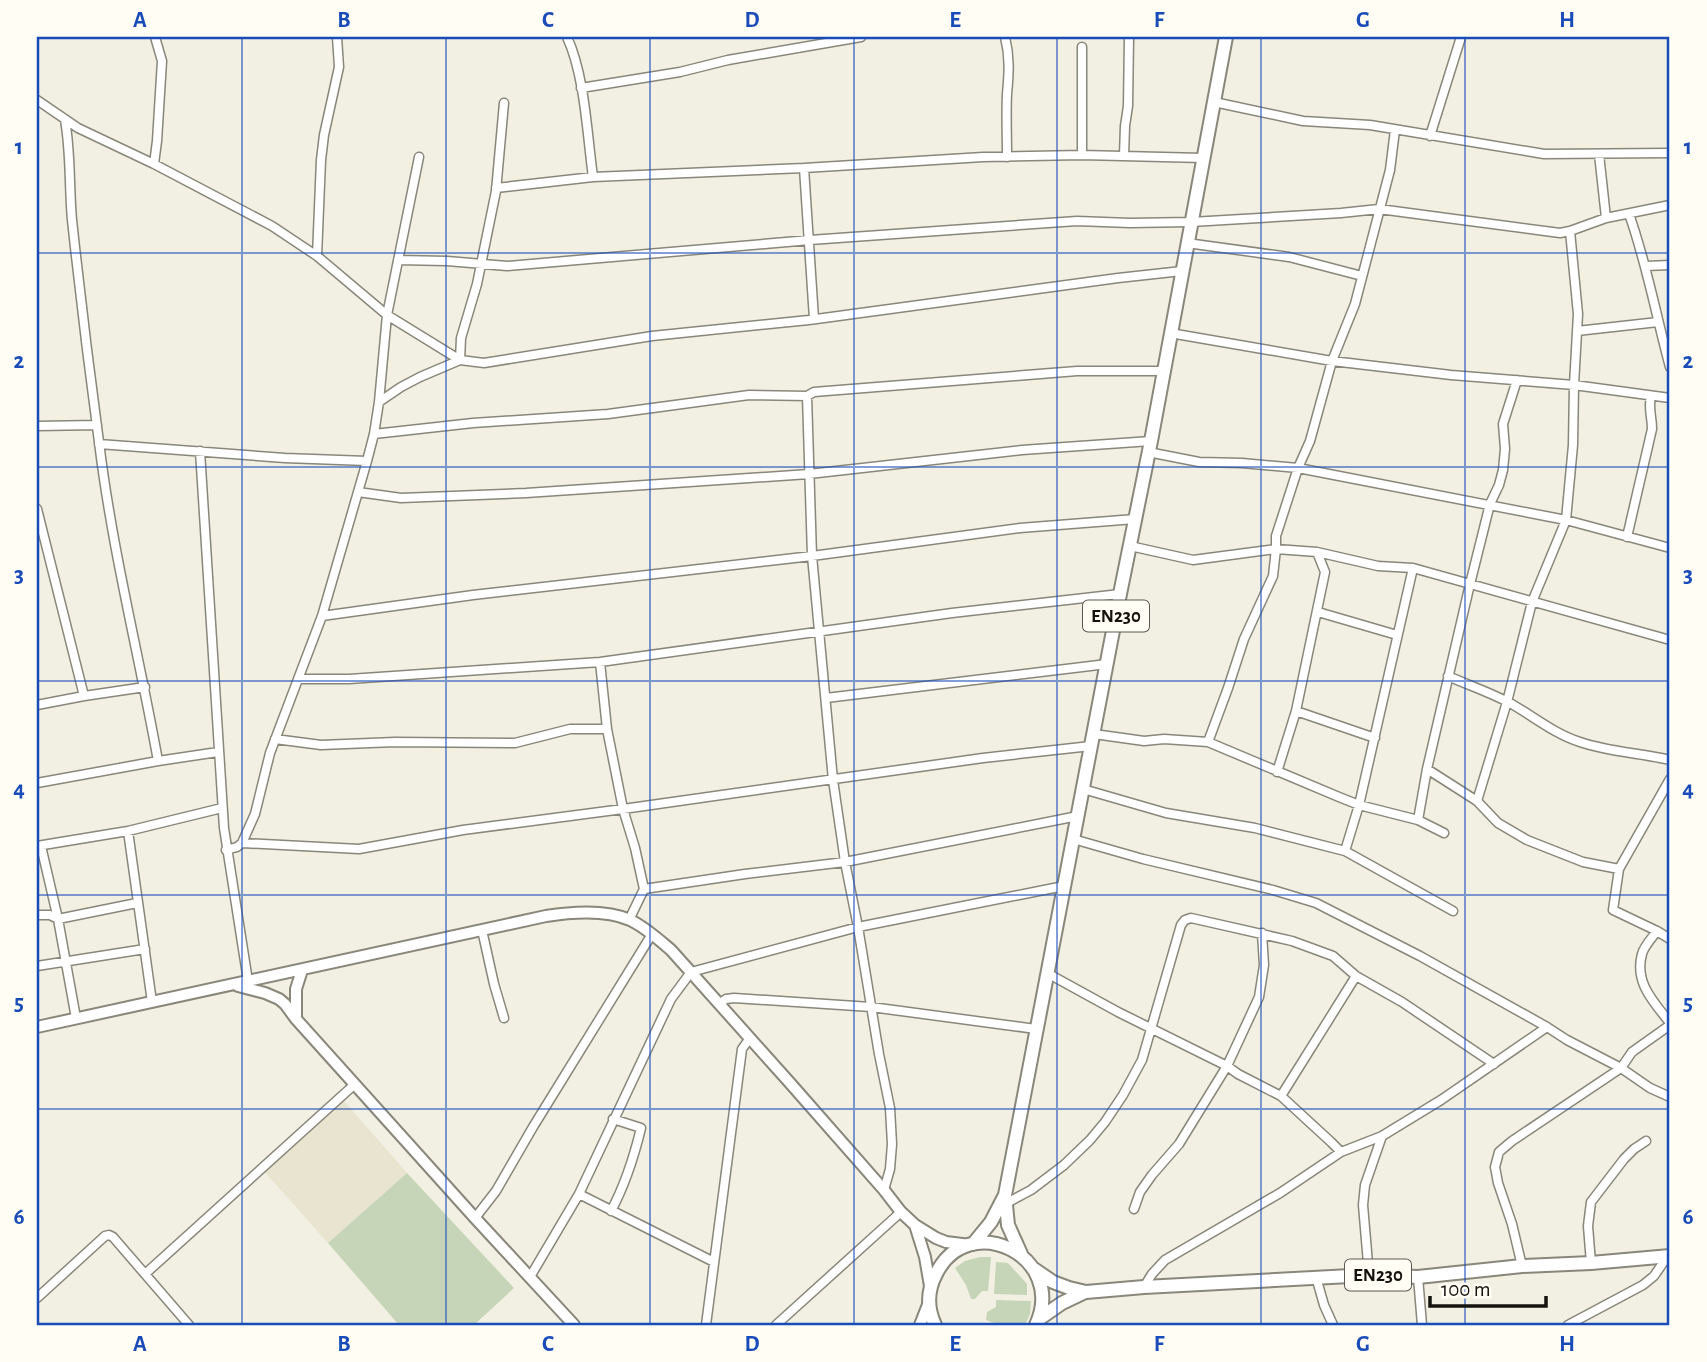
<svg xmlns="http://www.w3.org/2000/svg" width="1707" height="1362" font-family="'Alegreya Sans',sans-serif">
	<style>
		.built { fill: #e8e4cf }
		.green { fill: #c6d5b7 }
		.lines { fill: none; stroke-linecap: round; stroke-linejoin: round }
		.minor-casing { stroke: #89867a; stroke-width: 11 }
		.tertiary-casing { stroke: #89867a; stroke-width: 14 }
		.primary-casing { stroke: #89867a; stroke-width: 16 }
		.minor { stroke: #fff; stroke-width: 8 }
		.tertiary { stroke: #fff; stroke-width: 10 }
		.primary { stroke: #fff; stroke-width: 12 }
		.grid { fill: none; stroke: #1a4cb9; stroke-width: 2; stroke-opacity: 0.55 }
		.labels { text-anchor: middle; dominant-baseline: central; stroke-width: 5; stroke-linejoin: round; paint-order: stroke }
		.shield { fill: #fffdf4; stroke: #5a5953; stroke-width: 2 }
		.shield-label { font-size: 19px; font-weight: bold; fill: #14130e }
		.neatline { fill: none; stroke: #1a4cb9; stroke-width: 2.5 }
		.grid-label { font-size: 23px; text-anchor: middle; font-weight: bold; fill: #1a4cb9 }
	</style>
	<rect width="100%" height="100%" fill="#f2f0e2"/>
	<path class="built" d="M343,1100L407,1173L328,1243L264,1171Z"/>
	<path class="green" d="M407,1173L514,1288L474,1325H399L328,1243Z
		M980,1257H991L988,1291H982L975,1299H971L966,1285L955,1268L965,1261Z
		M996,1262L1008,1263L1027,1284V1295L994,1294Z
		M996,1300L1031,1301L1030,1314L1025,1325H999L986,1320L987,1312L996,1307Z"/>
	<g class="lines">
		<defs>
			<path id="minor" d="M567,37C585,76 587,134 593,177
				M1005,37C1010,57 1009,73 1007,94C1006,114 1007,136 1007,157
				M1082,47V155
				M581,88L680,72L728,60L861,37
				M37,100L78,128L154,164L272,226L317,256L387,315L460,360L484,363L652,336L809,320L1118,278L1182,271
				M1214,102L1303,121L1370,125L1544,154L1670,153
				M65,120C71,153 69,187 72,220C80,294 89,368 99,442C112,549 139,655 158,761
				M1430,136L1461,37
				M1599,154L1606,218
				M1124,156L1125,126L1128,106L1129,37
				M154,164L157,141L162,61L155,37
				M804,168L814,319
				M496,188L593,177L804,168L983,157L1082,155L1203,158
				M1629,214C1647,264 1656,316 1670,367
				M1187,243L1289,257L1362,276
				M317,256L321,160L324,135L339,67L337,37
				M398,260L447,261L507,266L810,240L1077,221L1130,223L1191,222L1341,213L1379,209L1560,233L1570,231L1606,218L1670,205
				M1646,266L1670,265
				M1577,331L1658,322
				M1170,333L1332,361L1451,375L1574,385L1670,398
				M807,396L812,556L833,780L845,862L858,927L879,1054L890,1108L892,1144L890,1169L884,1190
				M379,402L401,387L420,377L460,360L461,338L477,284L496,191L504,103
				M37,426L97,425
				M374,434L473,423L608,414L749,395L807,396L814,392L1077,371H1163
				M99,444L285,458L367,461
				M200,451L224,828L248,981
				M1148,452L1199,462L1242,463L1298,468L1566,520L1670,548
				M358,492L401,498L526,493L809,474L1022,450L1151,441
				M37,509L84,696
				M1627,537L1652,429C1652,416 1648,409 1651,396
				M1130,546L1193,560L1276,549V536L1298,468L1310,441L1332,361L1355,304L1390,170L1395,130
				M1318,612L1397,635
				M322,616L473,595L812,556L1020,528L1135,519
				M600,662L607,729L623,809L635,848L644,889L629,920
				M1448,676C1468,685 1489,692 1508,702C1532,715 1554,734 1580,742C1609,752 1640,753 1670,760
				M298,679H349L600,662L952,613L1120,594
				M826,698L1107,664
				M37,705L84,696L145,687
				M1296,711L1375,738
				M1094,734L1144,741L1164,739L1208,742L1339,797L1359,805L1418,820L1427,769L1470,584L1490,504L1499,485L1503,470L1505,449L1503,424L1517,380
				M275,739L321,745L395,742L515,743L570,729H607
				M1208,742L1228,688L1244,639L1273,576L1276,549L1317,552L1378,566L1413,568L1670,640
				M1427,769L1477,801L1498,823L1527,840L1583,862L1619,869
				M1277,772L1296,711L1325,572L1317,552
				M1670,779L1619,869L1613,910L1657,931L1670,939
				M37,783L158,761L218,752
				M1083,789L1166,813L1255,828L1345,851L1359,805L1413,568
				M1477,801L1507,702L1532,602L1566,520L1573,445L1574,385L1578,314L1570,231
				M1418,820L1444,833
				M128,831L152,1002
				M1073,839L1143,859L1273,890L1316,903L1420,956L1547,1027L1567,1040L1621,1068L1650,1088L1670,1097
				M242,843L359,849L463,830L623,809L983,758L1091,746
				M37,846L128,831L222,808
				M41,846L58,919L76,1018
				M226,850L237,847L242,843L255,814L270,753L322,616L367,461L374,434L379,402L387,315L419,157
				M1345,851L1453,911
				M644,889L745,874L845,862L1078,816
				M37,915H50L58,919L137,903
				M482,930L494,984L504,1018
				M1657,931C1652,938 1644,946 1642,954C1634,983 1654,1002 1670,1023
				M37,966L145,949
				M1047,973L1118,1012L1227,1066L1238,1074L1281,1096L1331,1142L1341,1152
				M720,1003L726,999L734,998L871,1007L1036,1029
				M1281,1096L1356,976
				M579,1194L714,1262
				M1005,1204L1031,1190L1064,1165L1090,1140L1105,1122L1123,1095L1142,1060L1181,925L1185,920L1191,918L1292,941L1333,956L1356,976L1402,1002L1494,1064
				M1134,1209L1140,1192L1152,1175L1179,1144L1227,1066L1259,997L1264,965L1262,933
				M611,1211C625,1185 634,1157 641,1128L613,1119
				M475,1218L496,1191L533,1127L652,934
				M1591,1263L1588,1226L1591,1202L1624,1159L1634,1149L1646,1141
				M1522,1266L1512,1224L1498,1183L1495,1167L1499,1152L1512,1141L1621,1068L1632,1052L1670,1025
				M145,1274L355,1084
				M1369,1275L1363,1205L1365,1185L1382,1136
				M530,1277L579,1194L671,999L691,972L858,927L1064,886
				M1316,1277L1324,1305L1333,1325
				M1418,1277L1422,1325
				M1144,1287L1152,1274L1165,1260L1280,1193L1341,1152L1382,1136L1441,1100L1547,1027
				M37,1298L105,1236L109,1235L113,1237L189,1325
				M706,1325L742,1049L750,1038
				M776,1325L901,1212
				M1568,1325L1643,1285L1654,1276L1667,1257"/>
			<path id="tertiary" d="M238,986L265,993L279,999L285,1004L296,1019L475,1218L574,1325
				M296,1019V989L302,970
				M37,1027L546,916C572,912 605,909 630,920C645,927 658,939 671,950L790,1083L884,1190L901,1212L915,1225L936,1238L946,1242L970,1245
				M915,1225L925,1257L930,1286
				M920,1325L929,1302"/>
			<path id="primary" d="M1005,1195L1008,1225L1021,1254
				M973,1244L991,1222L1005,1195L1120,594L1151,441L1226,37
				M1034,1269L1053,1282L1069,1288L1086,1292L1144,1287L1369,1275L1418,1277L1522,1266L1591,1263L1670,1256
				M1039,1319L1062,1303L1085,1292
				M935,1325C927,1308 927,1291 936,1274C968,1208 1068,1256 1036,1325"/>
		</defs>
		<use href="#minor" class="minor-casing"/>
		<use href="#tertiary" class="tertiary-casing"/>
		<use href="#primary" class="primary-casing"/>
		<use href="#minor" class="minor"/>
		<use href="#tertiary" class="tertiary"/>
		<use href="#primary" class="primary"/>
	</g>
	<path class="grid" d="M242,37V1325M446,37V1325M650,37V1325M854,37V1325M1057,37V1325M1261,37V1325M1465,37V1325M37,253H1670M37,467H1670M37,681H1670M37,895H1670M37,1109H1670"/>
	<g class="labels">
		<g class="shield">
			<rect x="1083" y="600.5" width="66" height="31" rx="5"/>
			<rect x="1345" y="1259.5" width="66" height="31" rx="5"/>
		</g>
		<g class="shield-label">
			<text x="1116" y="616">EN230</text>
			<text x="1378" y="1275">EN230</text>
		</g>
	</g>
	<rect width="1707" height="1362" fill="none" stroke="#fffdf4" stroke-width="77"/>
	<path d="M1430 1296v10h116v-10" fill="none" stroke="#14130e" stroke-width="3.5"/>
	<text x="1441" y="1296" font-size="21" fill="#14130e" stroke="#fffdf4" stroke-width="5" paint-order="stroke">100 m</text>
	<rect x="38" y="38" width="1630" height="1286" class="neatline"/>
	<g class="grid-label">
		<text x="140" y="27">A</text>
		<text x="344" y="27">B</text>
		<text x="548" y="27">C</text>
		<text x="752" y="27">D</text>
		<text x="955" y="27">E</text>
		<text x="1159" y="27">F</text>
		<text x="1363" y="27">G</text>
		<text x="1567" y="27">H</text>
		<text x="19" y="154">1</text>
		<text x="1688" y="154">1</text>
		<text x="19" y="368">2</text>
		<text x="1688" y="368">2</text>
		<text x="19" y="582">3</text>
		<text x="1688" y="582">3</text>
		<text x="19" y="796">4</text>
		<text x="1688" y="796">4</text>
		<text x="19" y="1010">5</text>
		<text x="1688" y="1010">5</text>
		<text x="19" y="1224">6</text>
		<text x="1688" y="1224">6</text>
		<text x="140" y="1351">A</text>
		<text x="344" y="1351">B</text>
		<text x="548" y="1351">C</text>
		<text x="752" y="1351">D</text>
		<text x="955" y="1351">E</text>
		<text x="1159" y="1351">F</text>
		<text x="1363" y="1351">G</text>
		<text x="1567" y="1351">H</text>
	</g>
</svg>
